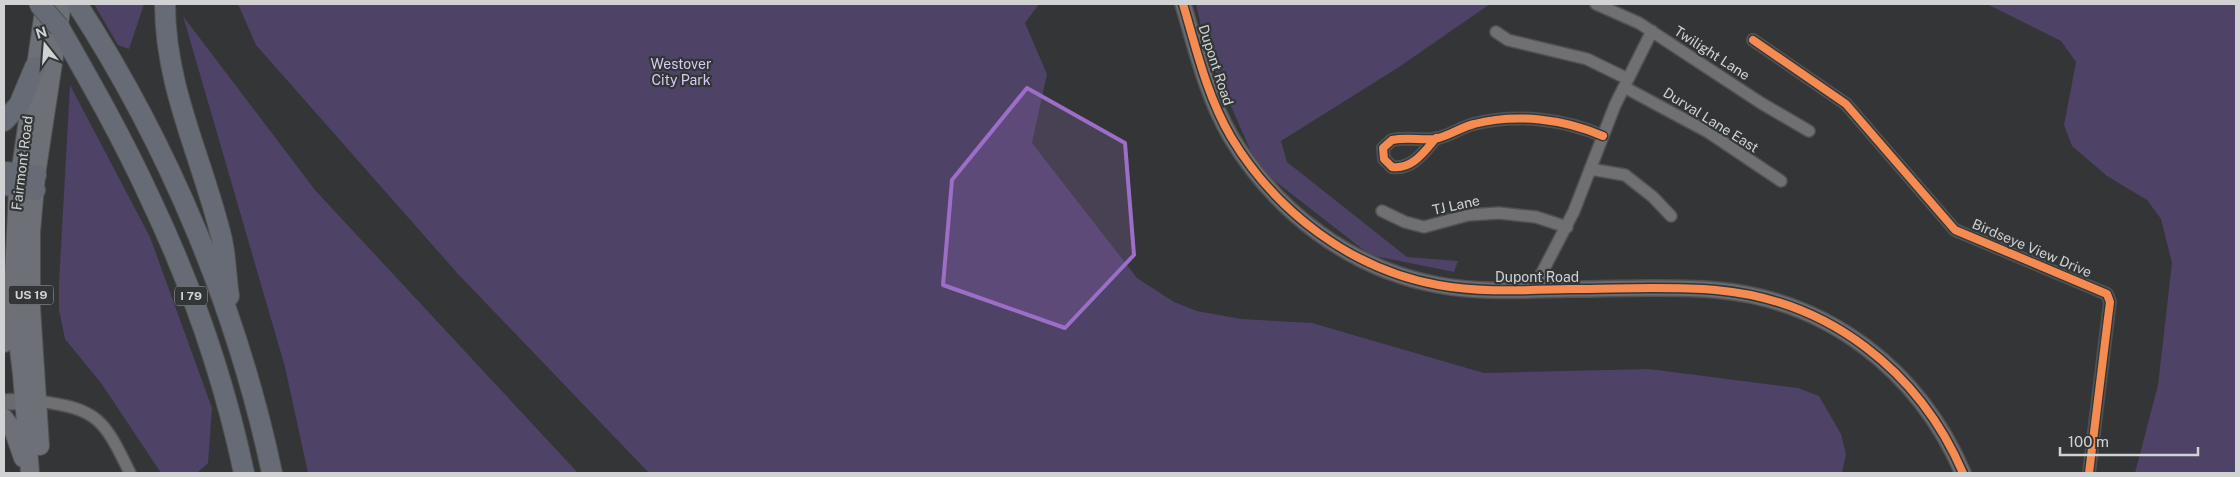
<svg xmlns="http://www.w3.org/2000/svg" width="2240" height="477" font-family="'Public Sans',sans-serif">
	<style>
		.green { fill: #4e4266 }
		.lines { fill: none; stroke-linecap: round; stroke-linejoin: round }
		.street-casing { stroke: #505152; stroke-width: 14 }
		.secondary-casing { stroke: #505152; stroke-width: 18 }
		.primary-casing { stroke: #505152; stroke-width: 20 }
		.highway-casing { stroke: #505152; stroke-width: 22 }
		.street { stroke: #707072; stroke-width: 11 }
		.secondary { stroke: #6a6b70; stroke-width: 15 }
		.primary { stroke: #6d7077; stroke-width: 18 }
		.highway { stroke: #676b75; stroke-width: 20 }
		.highway-bridge-casing { stroke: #505152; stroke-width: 22; stroke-linecap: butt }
		.highway-bridge { stroke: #676b75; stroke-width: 20 }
		.cycleway-casing { stroke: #333637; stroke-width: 11 }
		.cycleway { stroke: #f68b52; stroke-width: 8 }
		.marked { fill: #9d6ec7; fill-opacity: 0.2; stroke: #9d6ec7; stroke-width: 4; stroke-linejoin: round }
		.labels { text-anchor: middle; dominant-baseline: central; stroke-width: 4.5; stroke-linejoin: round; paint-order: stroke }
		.shield { fill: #333637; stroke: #a2a3a4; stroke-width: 1 }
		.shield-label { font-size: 12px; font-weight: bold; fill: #d1d2d3 }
		.street-label { font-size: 14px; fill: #d1d2d3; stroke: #333637 }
		.park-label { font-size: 14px; fill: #d8cbf6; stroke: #333637 }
	</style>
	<rect width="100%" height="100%" fill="#343536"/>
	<path class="green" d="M94,4H144L129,49L118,45Z
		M238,4H1039L1025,23L1047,74L1032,143L1137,278L1174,302L1197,311L1241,319L1312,323L1484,373L1649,369L1798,388L1819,396L1841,434L1846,454L1842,473H649L458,274L256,45Z
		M1196,4H1490L1399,67L1281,141L1287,162L1407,257L1458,261L1454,272L1370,255L1258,168L1206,49Z
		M1987,4H2236V473H2135L2158,385L2172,263L2161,219L2147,200L2107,176L2072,146L2064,125L2076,62L2061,41Z
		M183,16L315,190L578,473H308L285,367Z
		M70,85L150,237L212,408L208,463L197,473H161L101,383L65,339L59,310V283Z"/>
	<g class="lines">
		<defs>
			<path id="street" d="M1596,4L1639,23L1761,103L1809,131
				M1496,32L1508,40L1587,59L1628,79
				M1753,40L1846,104L1955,230L2107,294L2110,302L2108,318L2089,473
				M1624,87L1708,132L1781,181
				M1436,138C1424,152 1412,170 1392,167L1384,159L1383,148L1392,140C1406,137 1420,140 1434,139C1448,137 1461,127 1474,124C1516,113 1564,119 1603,136
				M1590,169L1625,175L1653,197L1671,216
				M1382,211L1405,222L1424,227L1468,215L1499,213L1536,217L1567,227
				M1533,290L1574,211L1615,105L1652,31
				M38,401C99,409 104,420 130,473"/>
			<path id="secondary" d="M1183,4C1196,48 1207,96 1231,137C1276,212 1351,269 1438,285C1481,293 1526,290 1570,289C1618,289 1668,286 1716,290C1829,300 1919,371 1963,473
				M4,402L36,401"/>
			<path id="primary" d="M4,343L11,313
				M4,418L14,432L23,458
				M40,446L31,307V232L36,175L62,4
				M30,473L22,374L13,300L14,275L18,188L45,4"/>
			<path id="highway" d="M77,4C169,146 237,308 272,473
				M165,4C165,89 203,159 222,240C226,258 226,278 229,296
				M59,27C91,83 123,139 150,198C191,284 224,379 244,473
				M4,121L19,105L35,67
				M4,172L36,175
				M4,185L35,190"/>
		</defs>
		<use href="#street" class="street-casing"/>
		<use href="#secondary" class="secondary-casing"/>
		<use href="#primary" class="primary-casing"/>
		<use href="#highway" class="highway-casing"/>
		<use href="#street" class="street"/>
		<use href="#secondary" class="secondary"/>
		<use href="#primary" class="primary"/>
		<use href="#highway" class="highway"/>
		<defs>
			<path id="highway-bridge" d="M39,4L59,27"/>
		</defs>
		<use href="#highway-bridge" class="highway-bridge-casing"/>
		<use href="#highway-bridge" class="highway-bridge"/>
		<defs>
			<path id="cycleway" d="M1183,4C1196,48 1207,96 1231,137C1276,212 1351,269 1438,285C1481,293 1526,290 1570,289C1618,289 1668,286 1716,290C1829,300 1919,371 1963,473
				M1753,40L1846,104L1955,230L2107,294L2110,302L2108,318L2089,473
				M1436,138C1424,152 1412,170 1392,167L1384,159L1383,148L1392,140C1406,137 1420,140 1434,139C1448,137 1461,127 1474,124C1516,113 1564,119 1603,136"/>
		</defs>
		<use href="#cycleway" class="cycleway-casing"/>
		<use href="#cycleway" class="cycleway"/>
	</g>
	<path class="marked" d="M1027,88L1125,143L1134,255L1065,328L943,285L952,180Z"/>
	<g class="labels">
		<g class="shield">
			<rect x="8.5" y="285.5" width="45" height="19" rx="4"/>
			<rect x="175" y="286.5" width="32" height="19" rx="4"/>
		</g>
		<g class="shield-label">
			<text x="31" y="295">US 19</text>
			<text x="191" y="296">I 79</text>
		</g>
		<g class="street-label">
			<text transform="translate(1712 53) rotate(33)">Twilight Lane</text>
			<text transform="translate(1216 65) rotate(72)">Dupont Road</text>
			<text transform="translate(1711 120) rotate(32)">Durval Lane East</text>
			<text transform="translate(22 163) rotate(-83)">Fairmont Road</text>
			<text transform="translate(1456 205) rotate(-12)">TJ Lane</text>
			<text transform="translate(2032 248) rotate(23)">Birdseye View Drive</text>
			<text x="1537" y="277">Dupont Road</text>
		</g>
		<g class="park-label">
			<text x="681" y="64">Westover<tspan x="681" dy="16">City Park</tspan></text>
		</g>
	</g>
	<rect width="2240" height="477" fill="none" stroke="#d1d2d3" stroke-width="10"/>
	<g transform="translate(45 45) rotate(343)" stroke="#333637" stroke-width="4" paint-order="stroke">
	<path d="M0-4L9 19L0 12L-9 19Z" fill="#d1d2d3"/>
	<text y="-8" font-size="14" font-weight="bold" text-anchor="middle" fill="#d1d2d3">N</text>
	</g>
	<path d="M2060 447v8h138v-8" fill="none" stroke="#d1d2d3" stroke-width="2.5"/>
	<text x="2068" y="447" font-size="15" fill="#d1d2d3" stroke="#333637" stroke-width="4" paint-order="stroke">100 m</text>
</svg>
